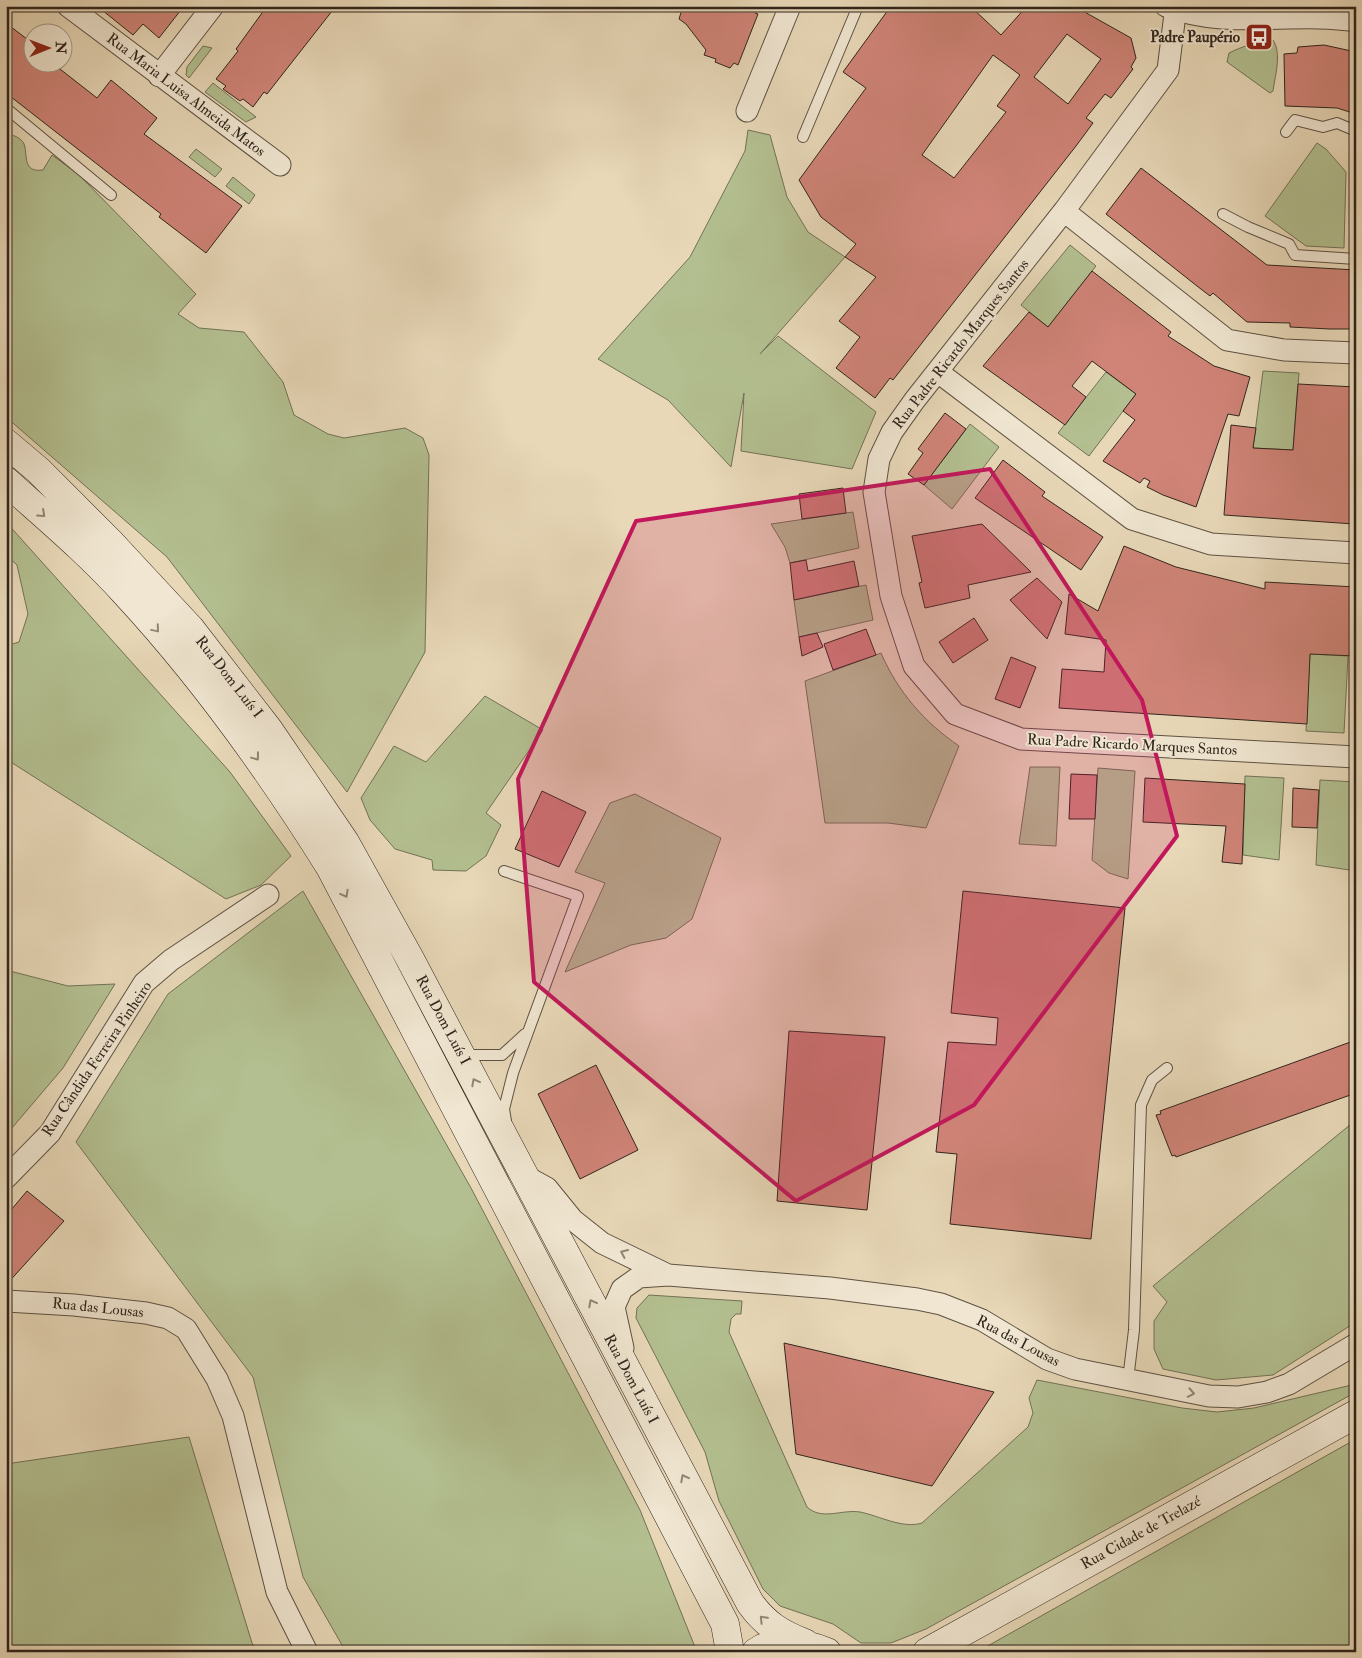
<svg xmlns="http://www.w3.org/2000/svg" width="1362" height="1658" font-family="'IM FELL Double Pica',serif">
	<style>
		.green { fill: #b3bf90; stroke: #727256 }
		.building { fill: #d08478; stroke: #30251c; fill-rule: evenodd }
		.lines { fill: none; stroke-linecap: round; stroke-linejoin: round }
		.lane-casing { stroke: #5e5243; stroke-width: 12 }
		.street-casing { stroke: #5e5243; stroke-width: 23 }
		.secondary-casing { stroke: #30251c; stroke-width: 29 }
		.lane { stroke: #f0e6d1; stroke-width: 10 }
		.street { stroke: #f0e6d1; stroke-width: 21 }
		.secondary { stroke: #f0e6d1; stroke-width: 28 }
		.oneway { stroke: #908676 }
		.marked { fill: #c2185b; fill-opacity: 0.2; stroke: #c2185b; stroke-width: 4; stroke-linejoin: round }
		.labels { text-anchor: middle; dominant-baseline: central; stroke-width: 4; stroke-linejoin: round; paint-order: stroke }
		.poi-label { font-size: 15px; font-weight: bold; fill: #30251c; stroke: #f0e6d1; text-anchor: end }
		.street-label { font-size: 15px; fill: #30251c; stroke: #f0e6d1 }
	</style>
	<rect width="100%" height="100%" fill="#e8d8b8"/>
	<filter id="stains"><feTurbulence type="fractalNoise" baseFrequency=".004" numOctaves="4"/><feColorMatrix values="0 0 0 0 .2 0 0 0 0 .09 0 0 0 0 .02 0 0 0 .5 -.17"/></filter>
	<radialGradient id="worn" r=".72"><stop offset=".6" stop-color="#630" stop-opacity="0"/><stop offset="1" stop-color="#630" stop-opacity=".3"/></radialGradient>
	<path class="green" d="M1273,40C1282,53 1275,76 1273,91L1270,93L1227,62L1229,53C1243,46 1257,42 1273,40Z
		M203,46L212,48L189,78L186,75L187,67Z
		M213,83L256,117L246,122L205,92Z
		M748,130L770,135L787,197L808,232L845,257L760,354L778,336L876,412L852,469L741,451L744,393L731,467L668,400L598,359L690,257L745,151Z
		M6,133C12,135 21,137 24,144C28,155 22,173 43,170L52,155L78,174L196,294L178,314L199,328L244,332L283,382L294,415L328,434L344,438L405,428L423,438L429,455L425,652L347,792L167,557L6,417Z
		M1317,143L1326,149L1346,172L1344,248L1306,246L1265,216Z
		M196,149L222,169L215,177L189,157Z
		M233,177L255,195L249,204L226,186Z
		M1070,245L1096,266L1048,327L1021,305Z
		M1263,371L1299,373L1293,450L1253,448Z
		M1106,372L1136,394L1089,456L1058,433Z
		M970,424L999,447L952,509L924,485Z
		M853,512L859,548L790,563L785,547L771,524Z
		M6,522L230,772L291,856L261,885L226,899L6,759V646L19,642L28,614L17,565L6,555Z
		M866,585L873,620L799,637L794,600Z
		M881,653C898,692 924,722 959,746L926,828L888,823H825L805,681Z
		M1310,654L1348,656L1344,733L1306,731Z
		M485,696L543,730L486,813L501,825L486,856L466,871L433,870L432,860L395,849L370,820L361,798L394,746L426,762Z
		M1030,767H1060L1056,846L1019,844Z
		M1098,768L1135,771L1128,879L1109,873L1092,860Z
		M1245,776L1284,778L1279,860L1243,855Z
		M1320,780L1356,782V871L1316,865Z
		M635,794L721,838L692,919L666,938L631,945L565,972L605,883L575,872L610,803Z
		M303,891L471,1188L640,1510L697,1652H346L303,1577L253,1377L76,1142L168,994Z
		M6,970L68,986L115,984L63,1068L6,1135Z
		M1356,1120V1322L1273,1375L1216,1380L1163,1369L1154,1349V1321L1167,1302L1153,1286Z
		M649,1295L742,1301L741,1314H736L731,1319L729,1332L807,1507C822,1521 842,1509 860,1512C880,1516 902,1529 922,1523L1028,1427L1033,1413L1029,1398L1037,1380L1182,1408L1217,1412L1254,1408L1356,1384V1392L926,1629L891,1643H861L833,1624L780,1606L763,1589L719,1501L705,1452L636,1318L637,1308Z
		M189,1437L252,1643L257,1652H6V1464Z
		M1356,1439V1652H977Z"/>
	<path class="building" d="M97,6H184L159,38L143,24L133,35Z
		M267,6H336L267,94L264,92L253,107L243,99L240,101L223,89L226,86L216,79L238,51L236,49Z
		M683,6H758L755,13L758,14L738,65L734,63L730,68L715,62L716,59L704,55L706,50L686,24L679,19Z
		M891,6H970L1001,35L1027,6H1074L1131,38L1136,58L1131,67L1133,69L1111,98L1105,94L1086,118L1093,123L1076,146L893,380L890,378L875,398L836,368L860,337L839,321L876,277L845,257L856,244L821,217L799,180L866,88L843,72ZM1067,34L1101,59L1068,104L1034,77ZM993,55L1020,75L997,106L1006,112L954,178L922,155Z
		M6,23L32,43V62H51L97,98L111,80L157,118L144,134L242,206L206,253L159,217L161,214L6,93Z
		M1324,45L1356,52V114L1337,108L1285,106L1284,54L1297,53L1298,47Z
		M1141,168L1267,265L1356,270V327L1354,329H1330L1290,327V323L1247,322L1213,293L1210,296L1197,286L1106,214Z
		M1092,271L1171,332L1168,336L1214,366L1250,377L1239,416L1228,414L1196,507L1163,495L1147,487L1150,481L1144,478L1140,483L1103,461L1135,420L1123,411L1136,394L1092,361L1072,386L1086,397L1065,425L983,366L1029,312L1048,327Z
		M1298,384L1356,387L1354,524L1224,515L1231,425L1256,428L1253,448L1293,450Z
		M945,413L966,429L924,485L908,474L923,453L918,449Z
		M1003,460L1045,492L1042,496L1103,537L1081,570L975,498Z
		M843,488L846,513L802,519L799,494Z
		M982,524L1031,572L968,585L970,598L925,608L919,583L922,582L912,536Z
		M1124,546L1176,567L1265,589V582L1356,587V656L1310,654L1307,724L1059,708L1062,669L1104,672L1106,640L1065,634L1069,594L1098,611Z
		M806,560L808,571L854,561L859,586L794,600L790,563Z
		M1037,578L1062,602L1047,639L1010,600Z
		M974,618L988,640L953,663L939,642Z
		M866,629L876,655L833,670L824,644Z
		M817,633L823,647L802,656L799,637Z
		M1011,657L1036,667L1020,708L995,699Z
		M1071,774L1097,775L1095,819H1069Z
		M1145,778L1245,784L1242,864L1222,862L1226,826L1143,822Z
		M1293,788L1319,790L1317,828L1292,827Z
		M542,791L586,812L559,867L515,849Z
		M963,891L1125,908L1091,1239L950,1224L957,1154L936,1152L948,1042L996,1045L998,1018L951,1013Z
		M789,1031L885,1037L867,1210L777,1201Z
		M1356,1040V1093L1176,1157L1175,1155L1172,1156L1156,1115L1161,1114L1160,1111Z
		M596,1065L638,1150L580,1179L538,1094Z
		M27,1191L64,1221L6,1285V1216Z
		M784,1343L994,1392L932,1486L796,1454Z"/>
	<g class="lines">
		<defs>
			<path id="lane" d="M6,108L111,195
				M1286,132L1295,120L1323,127L1337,123L1356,131
				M803,137L858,6
				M1223,214L1248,227L1289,244L1295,255L1356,259
				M504,871L578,896L513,1073L504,1109L506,1121
				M464,1052L470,1055H502L525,1034
				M1128,1380L1134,1330L1141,1105L1152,1080L1167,1068"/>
			<path id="street" d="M68,6L280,165
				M1166,6C1226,30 1294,11 1356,21
				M1176,6L1168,70L1064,211L914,401L892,432L879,459L874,492L891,596L914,666L955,714L1021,739L1356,757
				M159,76L213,6
				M747,111L790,6
				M1064,211L1227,340L1284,350L1356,353
				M938,372L1132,519L1211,544L1356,553
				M525,1176L547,1188L573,1220L602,1243L668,1275
				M6,1178L50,1133L144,983L171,960L268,895
				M6,1301L74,1305L146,1313L168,1318L186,1329L217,1379L233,1416L277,1592L307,1652
				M623,1348L614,1307L622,1289L639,1277L668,1275L830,1288L917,1299L941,1304L982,1320L1047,1359L1075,1369L1209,1396L1238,1397L1267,1392L1289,1384L1356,1344"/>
			<path id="secondary" d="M6,443L38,470L111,543L190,628L269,730L345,842L409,957L750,1603C765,1624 781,1634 805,1643
				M6,481C46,517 89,553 125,593C201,675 270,771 330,867L725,1624L730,1652
				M756,1652C777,1637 805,1643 827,1652
				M927,1652L1356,1414"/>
		</defs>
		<use href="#lane" class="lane-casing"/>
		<use href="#street" class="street-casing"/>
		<use href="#secondary" class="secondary-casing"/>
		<use href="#lane" class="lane"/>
		<use href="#street" class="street"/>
		<use href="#secondary" class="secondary"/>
	</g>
	<defs><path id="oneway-chevron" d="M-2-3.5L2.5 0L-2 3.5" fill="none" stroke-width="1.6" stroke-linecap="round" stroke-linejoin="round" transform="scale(1.25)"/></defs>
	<g class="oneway">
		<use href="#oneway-chevron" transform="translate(42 514) rotate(42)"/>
		<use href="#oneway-chevron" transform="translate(156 629) rotate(50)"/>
		<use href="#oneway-chevron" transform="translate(256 757) rotate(53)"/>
		<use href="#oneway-chevron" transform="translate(345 894) rotate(61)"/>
		<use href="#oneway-chevron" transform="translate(475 1082) rotate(-118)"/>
		<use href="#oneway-chevron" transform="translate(624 1253) rotate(-156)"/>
		<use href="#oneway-chevron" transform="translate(592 1303) rotate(-118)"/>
		<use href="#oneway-chevron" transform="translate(1191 1393) rotate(11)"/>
		<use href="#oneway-chevron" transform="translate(684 1478) rotate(-118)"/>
		<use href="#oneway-chevron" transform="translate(763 1619) rotate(-134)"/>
	</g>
	<path class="marked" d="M990,469L1142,700L1177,836L974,1105L796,1201L534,982L518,779L636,521Z"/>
	<defs>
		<symbol id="bus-square" viewBox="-11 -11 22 22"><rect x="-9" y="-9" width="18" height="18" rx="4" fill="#8f2418" stroke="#f0e6d1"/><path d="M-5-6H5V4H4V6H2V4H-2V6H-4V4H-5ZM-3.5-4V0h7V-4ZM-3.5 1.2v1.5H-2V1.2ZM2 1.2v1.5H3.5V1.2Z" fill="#fff"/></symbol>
	</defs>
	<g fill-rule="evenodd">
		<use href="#bus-square" x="1243" y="21" width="32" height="32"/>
	</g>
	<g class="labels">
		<g class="poi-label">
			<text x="1240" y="37">Padre Paupério</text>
		</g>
		<g class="street-label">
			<text transform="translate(186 95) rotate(37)">Rua Maria Luisa Almeida Matos</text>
			<text transform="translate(961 344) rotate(-52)">Rua Padre Ricardo Marques Santos</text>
			<text transform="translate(229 677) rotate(52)">Rua Dom Luís I</text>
			<text transform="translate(1132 745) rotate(3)">Rua Padre Ricardo Marques Santos</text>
			<text transform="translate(443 1020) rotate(62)">Rua Dom Luís I</text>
			<text transform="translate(97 1059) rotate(-56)">Rua Cândida Ferreira Pinheiro</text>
			<text transform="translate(98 1308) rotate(6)">Rua das Lousas</text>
			<text transform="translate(1018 1341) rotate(28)">Rua das Lousas</text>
			<text transform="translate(631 1379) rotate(62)">Rua Dom Luís I</text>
			<text transform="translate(1141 1533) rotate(-29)">Rua Cidade de Trelazé</text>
		</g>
	</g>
	<rect width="1362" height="1658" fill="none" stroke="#e8d8b8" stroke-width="25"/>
	<rect x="8" y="8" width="1347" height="1643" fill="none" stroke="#30251c" stroke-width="2.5"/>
	<rect x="12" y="12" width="1337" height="1633" fill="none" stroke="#30251c"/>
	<g transform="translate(48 48) rotate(89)"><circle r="24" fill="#f0e6d1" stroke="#a39989"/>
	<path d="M0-4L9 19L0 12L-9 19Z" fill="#8f2418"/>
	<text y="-8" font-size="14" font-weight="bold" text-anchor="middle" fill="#30251c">N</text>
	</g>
	<rect width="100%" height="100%" filter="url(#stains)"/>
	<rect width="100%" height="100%" fill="url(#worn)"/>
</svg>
